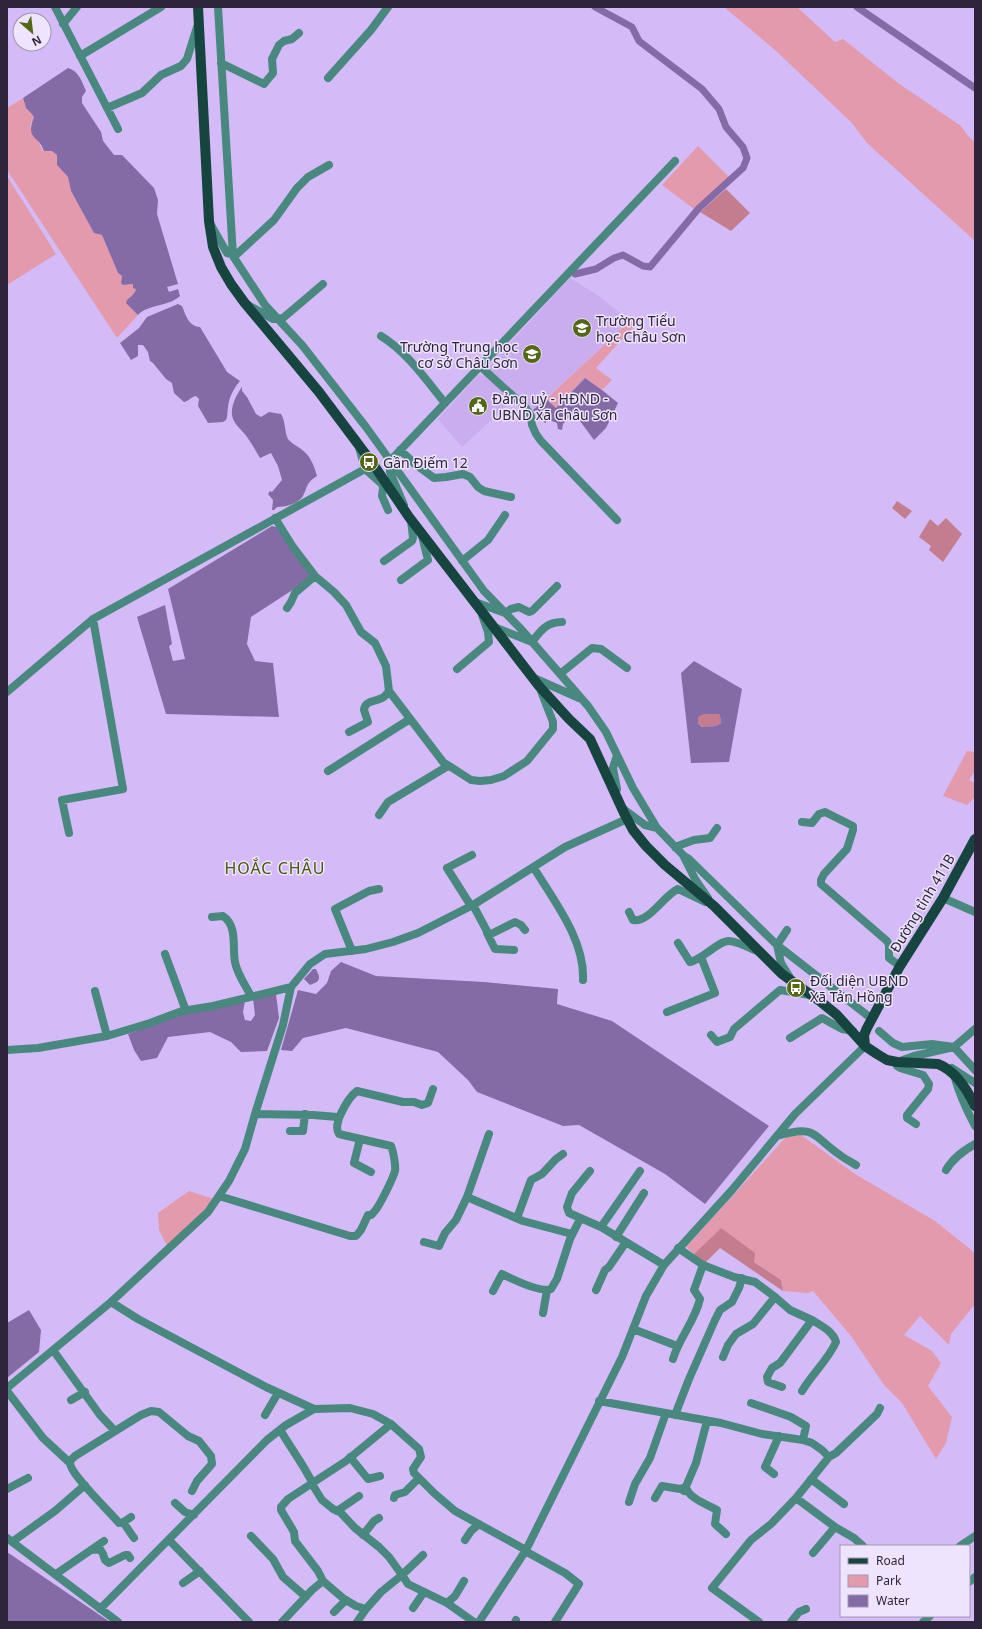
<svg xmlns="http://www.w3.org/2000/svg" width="982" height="1629" font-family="'Noto Sans',sans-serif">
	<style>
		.built { fill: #c9adee }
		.green { fill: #e39aac }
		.forest { fill: #c47d8e }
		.water { fill: #856ba5; fill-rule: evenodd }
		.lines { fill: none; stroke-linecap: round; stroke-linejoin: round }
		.canal { stroke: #856ba5; stroke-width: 7 }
		.minor { stroke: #48887f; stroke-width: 8 }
		.major { stroke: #16453f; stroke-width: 10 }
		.labels { text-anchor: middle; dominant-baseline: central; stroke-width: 3; stroke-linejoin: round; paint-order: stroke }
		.poi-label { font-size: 14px; fill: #2e243b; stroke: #eee4fd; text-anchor: start }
		.street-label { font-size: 14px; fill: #2e243b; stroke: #eee4fd }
		.quarter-label { font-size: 16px; letter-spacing: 1px; fill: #45580c; stroke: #eee4fd }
	</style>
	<rect width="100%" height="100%" fill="#d4bbf7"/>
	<path class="built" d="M570,278L599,296L630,321L533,410L488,367Z
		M478,375L485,376L513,400L462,447L438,419Z"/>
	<path class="green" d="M724,7H797L835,42L843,39L898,83L961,126L968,136L975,142V241L867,143L852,123L775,50Z
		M23,98L26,108L31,113L34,117L30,126L43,151H52L57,155V165L68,177L71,191L94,233L102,235L118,273L122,276L121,283L125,285L133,284L137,289L136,292L128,299L129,305L138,315L117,338L7,170V108Z
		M698,146L729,177L694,209L662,185Z
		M7,176L56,254L7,285Z
		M630,321L635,325L596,368L612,380L602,390L585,378L556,408L546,399Z
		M967,751L975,752V771L969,780L975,783V797L967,805L943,796Z
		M801,1135L855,1174L935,1221L975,1253V1304L951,1334L949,1345L920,1316L904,1335L932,1351L941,1363L928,1386L952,1417L946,1443L936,1459L902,1403L884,1385L851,1336L813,1291L808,1293L783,1291L781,1280L754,1262L721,1228L694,1254L686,1247L786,1137Z
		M189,1191L214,1199L199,1218L167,1246L159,1230L158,1213Z"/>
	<path class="forest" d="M726,189L750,213L731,231L700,212Z
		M897,501L912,511L905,519L892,508Z
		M946,518L962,534L943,562L929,550L931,546L919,537L930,519L938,526Z
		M704,713L719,714L722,719L721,723L716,726L703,727L698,723V717Z
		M721,1228L755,1253L754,1262L781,1280L783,1291L720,1248L705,1263L694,1254Z"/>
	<path class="water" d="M68,68C79,71 82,82 86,91L82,97V103L101,132L103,141L114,155H122L154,188L158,200L157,214L178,284L167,287L169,292L178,289L180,296C168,307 148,304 138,315L126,303C127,297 135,296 136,289L133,288V284L123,285L121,283L122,276L118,273L102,235L94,233L71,191L68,177L57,165V155L52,151H44C39,135 25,140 34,117L31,113L26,108L23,98Z
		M178,304L182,306C186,315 188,326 200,327L227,372L240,381C234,388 229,397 228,407C227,412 228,416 226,420L223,422L208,423L198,406L199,399L196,396C191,397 189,401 184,402L174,393L172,383L166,379L153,363L150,361L148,352L143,345H138V356L131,360L120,343L139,328L147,317Z
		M585,378L602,390L618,403L606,428L594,440L577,417L570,416L563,424L562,430L558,429L557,423L549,420L545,423L533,410L546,399L556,408Z
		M242,387V391L247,397L256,414L261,417L269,412L281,414C286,422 284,431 288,439C291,443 297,446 301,449C310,455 314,465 317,476C306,483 308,486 303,496C298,504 285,507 277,507L274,510H272L273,500L268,494L270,491L272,492L282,480L278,466L271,453L260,458C256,451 252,444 247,437C243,431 236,426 233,419C229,409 236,395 242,387Z
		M272,526L279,528L313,573L311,578L251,617L247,644L255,661L273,663L279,717L166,714L137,617L165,605L172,644L169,646L173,661L185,659L168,589Z
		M694,661L742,689L729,762L691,763L681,673ZM704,714H719L721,719V723L716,726L702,727L698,723V717Z
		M341,962L376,976L484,982L558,989L557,1004L612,1021L769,1126L705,1204L665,1174L579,1125L563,1126L477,1092L468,1080L438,1052L346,1028L303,1038L292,1051L281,1050L298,990L316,994L327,983L331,971Z
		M313,969H316L319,976V979L317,982L310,985L304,979Z
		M276,994L279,1018L267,1051L241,1052L231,1042L210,1032L168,1037L157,1058L141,1061L134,1050L128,1034L184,1014L245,1001L243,1012L245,1020L251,1021L255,1015L253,999Z
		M29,1310L41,1330L39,1352L7,1378V1323Z
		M7,1552L110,1622H7Z"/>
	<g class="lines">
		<path class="canal" d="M857,7L975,88
			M575,274L596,269L614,258L623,255L643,266L650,267L699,208L743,168L747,158L743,147L726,127L719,109L702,89L639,41L632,27L595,7"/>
		<path class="minor" d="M55,7L118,129
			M218,7L233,256L265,305L302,345L366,427L484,591L520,628L588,706L606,732L633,788L657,828L683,855L695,879L708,898
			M63,24L77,7
			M80,56L161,7
			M221,63L264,84L273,73L272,59L279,45L284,41L292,39L299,33
			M328,78L371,30L388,7
			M107,108L142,93L161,75L181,66L187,59L197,27
			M211,225L227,253L236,255L274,220L297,188L308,177L329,165
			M248,305L273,319L283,318L323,284
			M381,336C407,352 426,380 445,403
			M480,366L525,407L531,416L532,425L536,434L541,441L617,520
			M359,447L365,469L383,485
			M400,450L415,464L434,478L446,477L463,474L470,477L478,487L484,491L511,497
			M384,480L382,496L388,510
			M404,505L390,472V461L675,161
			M275,518L293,547L315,576L334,592L346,605L361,632L375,643L386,666L389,691L443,762L471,780L480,781L491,780L504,776L527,761L553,729V722L541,691
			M384,561L412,541L413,538L411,520
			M462,561L488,540L505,515
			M401,580L428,560L422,536
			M475,602L505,613L511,609L519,607L529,612L532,611L557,586
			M287,608L291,602L295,593L315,576
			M494,627L532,642C541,630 547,622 562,622
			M457,669L489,642L488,632L482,615
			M560,674L592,648L601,649L627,668
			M534,678L579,698
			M7,692L93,619L365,469
			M349,732L368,722L364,710C365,700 375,702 382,698C385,697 387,693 389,691
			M328,771L410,719
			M617,789L613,768L617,755
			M622,808L645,825L657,828
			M379,815L388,802L448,766
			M802,822L812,823L819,814L825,812L853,826V830L847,849L824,874L821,880V884L887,941L889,945V958L900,966
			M69,833L62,800L123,789L93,619
			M675,847L694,840L710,838L717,828
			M684,856L689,859L777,945L872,1019
			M534,868C554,901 585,940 583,980
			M943,898L975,912
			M473,905L489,935L515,922L521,925L525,930
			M471,906L447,868L472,855
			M629,912L633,920C649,923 664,895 678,889L705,902
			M212,917L223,916C238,926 232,948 235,962C237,974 246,986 251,996
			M787,930L777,945L781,963L791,979
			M487,933L495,949L514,950
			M678,943L690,962C703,959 718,941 729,941C736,941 752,949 759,952
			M352,951L335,909L369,891L379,889
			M165,954L186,1011
			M95,991L107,1036
			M667,1012L715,993L701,957
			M879,1031L893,1043L902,1047L932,1044L954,1047L975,1070
			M711,1035L717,1042L730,1037L734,1029L780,990L810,995
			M790,1038L822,1018L842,1029L853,1031
			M7,1050L38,1048L107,1036L150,1023L182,1011L213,1006L291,987
			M952,1068L975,1083
			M954,1075C959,1094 966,1109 975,1126
			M255,1114L313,1115L338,1117
			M916,1124L907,1118V1115L928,1089L929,1084L923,1075L900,1068L897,1066V1062L914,1056L954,1047L975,1029
			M290,1131H303L305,1114
			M777,1136C817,1124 812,1136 840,1155C845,1159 851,1162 856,1165
			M360,1139L354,1163L371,1172
			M946,1170C953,1158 963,1151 975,1144
			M590,1171L572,1193L567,1207L569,1213L601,1227L664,1265
			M219,1196L350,1236H356L361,1230L368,1215C371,1215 371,1216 373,1213C379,1208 393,1178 395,1171C396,1166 393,1150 391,1146L339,1134C332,1124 348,1098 357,1091L403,1102H414L422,1105L428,1103L433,1089
			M467,1197L523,1221L572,1234
			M517,1218L531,1180L542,1174L556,1159L563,1154
			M601,1227L640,1171
			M616,1237L644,1193
			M424,1242L439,1246L445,1233L456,1220L467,1197L489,1134
			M678,1248L703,1265L734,1277L755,1282L775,1297L753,1324L736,1334L728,1345L723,1357
			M596,1290L605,1270L609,1267L626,1242
			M493,1291L502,1274C512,1279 541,1293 551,1289L557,1279L570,1239L580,1219
			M775,1297L790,1310L812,1320L780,1363L772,1368L767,1377L768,1382L782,1387
			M111,1302L138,1319L266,1387L314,1409
			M543,1313L547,1290
			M633,1329L677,1346
			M53,1350L100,1415L115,1431
			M673,1359C679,1338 695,1321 700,1299L694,1290L703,1265
			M7,1388L111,1302L208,1212L229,1181L245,1149L255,1114L283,1025L291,987L310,964L325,954L366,949L393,942L418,933L473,905L565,847L627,819
			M7,1391L43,1438L70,1463
			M802,1391C812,1374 828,1360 836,1342C833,1331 820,1325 812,1320
			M71,1400L85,1392
			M599,1401L721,1423L762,1434L803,1440L812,1443L822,1450L829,1457L796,1498L771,1524L751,1540L712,1588L759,1622
			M751,1403L791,1417L806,1426L803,1440
			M265,1415L278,1393
			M675,1415L689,1379L715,1320L720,1310L732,1302L739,1288L742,1278
			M280,1430L303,1466L311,1480L312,1484L322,1500L333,1509L340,1512L355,1528L379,1547L389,1557L402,1575L381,1592L366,1609L357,1622
			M350,1457L368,1479L380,1476
			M829,1457L836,1453L877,1414L880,1408
			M774,1474L765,1467L779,1436
			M811,1479L844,1504
			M7,1489L28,1478
			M684,1491L696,1463L707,1421
			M394,1498L395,1495L405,1492L419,1478
			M655,1498L662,1486L680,1489L686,1487C688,1498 708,1505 717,1510L715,1524L726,1534
			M796,1498L835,1527L813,1553
			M629,1502L635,1484L650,1458L666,1413
			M175,1503L185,1512L194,1515
			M337,1511L359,1496
			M131,1517L122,1523H119C111,1513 70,1474 70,1463C70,1460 73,1458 75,1456L141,1415L151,1411L159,1412L188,1436L199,1441L211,1456L212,1464L197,1481L192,1491
			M123,1522L134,1538
			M835,1527L854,1538L863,1546
			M363,1535L374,1521L379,1518
			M251,1536L273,1559L283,1577L306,1597
			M7,1538L118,1622
			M169,1540L249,1622
			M465,1540L471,1531L479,1524
			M12,1542L55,1511L85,1485
			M960,1546L975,1536
			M91,1550L100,1549L103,1554L105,1560L109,1563L125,1555H128L130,1558
			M525,1551L565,1573L579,1584L555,1622
			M423,1555L402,1575L408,1584L447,1603L474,1622
			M56,1574L104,1541
			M969,1582L975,1577
			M183,1583L200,1571
			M447,1603L455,1596L464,1581
			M413,1608L424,1592
			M100,1609L267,1440L286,1425L314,1409L350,1408L373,1414L391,1424L419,1449L421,1457L413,1469L414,1473L434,1493L455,1511L526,1550
			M366,1609L356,1606L344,1599L323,1581L318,1571L295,1541L294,1532L281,1510V1507L288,1499L346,1461L391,1424
			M334,1612L346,1600
			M282,1622L312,1590L323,1581
			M479,1622L526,1550L622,1357L646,1296L664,1265L732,1190L795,1114L865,1046
			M515,1622L516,1620
			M791,1622L799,1612L806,1609
			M923,1622L930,1616"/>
		<path class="major" d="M198,7L209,221L213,247L221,267L231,284L244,302L319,392L373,464L409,517L539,686L569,719L590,739L624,813L633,830L646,846L665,865L714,906L782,974L821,1002L837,1015L865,1046L877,1054L887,1060L897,1062L938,1064C956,1071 967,1089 975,1106
			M865,1046L864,1035L867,1028L900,966L943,898L975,839"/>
	</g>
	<defs>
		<symbol id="school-disc" viewBox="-11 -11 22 22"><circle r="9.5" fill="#526816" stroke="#eee4fd"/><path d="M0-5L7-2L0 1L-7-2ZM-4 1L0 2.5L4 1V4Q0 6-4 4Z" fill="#fff"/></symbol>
		<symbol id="civic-disc" viewBox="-11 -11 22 22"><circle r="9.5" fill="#526816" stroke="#eee4fd"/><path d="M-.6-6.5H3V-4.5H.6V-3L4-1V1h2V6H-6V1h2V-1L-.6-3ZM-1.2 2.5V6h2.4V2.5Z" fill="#fff"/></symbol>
		<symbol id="bus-disc" viewBox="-11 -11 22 22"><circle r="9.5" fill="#526816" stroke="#eee4fd"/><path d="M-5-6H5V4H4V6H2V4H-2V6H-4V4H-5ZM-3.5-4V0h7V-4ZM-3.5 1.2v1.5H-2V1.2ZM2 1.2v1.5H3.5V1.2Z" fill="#fff"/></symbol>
	</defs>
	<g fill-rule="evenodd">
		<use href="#school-disc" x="571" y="317" width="22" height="22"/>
		<use href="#school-disc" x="521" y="343" width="22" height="22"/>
		<use href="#civic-disc" x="467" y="395" width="22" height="22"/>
		<use href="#bus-disc" x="358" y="451" width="22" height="22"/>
		<use href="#bus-disc" x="785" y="977" width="22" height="22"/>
	</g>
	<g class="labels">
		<g class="poi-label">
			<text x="596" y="320">Trường Tiểu<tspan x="596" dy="16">học Châu Sơn</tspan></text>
			<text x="518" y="346" text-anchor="end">Trường Trung học<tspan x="518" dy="16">cơ sở Châu Sơn</tspan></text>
			<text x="492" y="398">Đảng uỷ - HĐND -<tspan x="492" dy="16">UBND xã Châu Sơn</tspan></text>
			<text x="383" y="462">Gần Điếm 12</text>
			<text x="810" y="980">Đối diện UBND<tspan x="810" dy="16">Xã Tản Hồng</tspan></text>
		</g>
		<g class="street-label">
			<text transform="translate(922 903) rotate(-59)">Đường tỉnh 411B</text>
		</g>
		<g class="quarter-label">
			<text x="275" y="868">HOẮC CHÂU</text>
		</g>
	</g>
	<rect width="982" height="1629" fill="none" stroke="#2e243b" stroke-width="16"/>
	<rect x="840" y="1545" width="130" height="72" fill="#eee4fd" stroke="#a197af"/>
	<rect x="848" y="1558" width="20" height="6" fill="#16453f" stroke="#a197af"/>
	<text x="876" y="1565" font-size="12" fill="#2e243b">Road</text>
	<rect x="848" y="1575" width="20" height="12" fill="#e39aac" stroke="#a197af"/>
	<text x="876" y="1585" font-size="12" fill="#2e243b">Park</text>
	<rect x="848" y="1595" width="20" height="12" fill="#856ba5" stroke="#a197af"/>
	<text x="876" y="1605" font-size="12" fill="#2e243b">Water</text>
	<g transform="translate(32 32) rotate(152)"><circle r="19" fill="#eee4fd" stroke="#a197af"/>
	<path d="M0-3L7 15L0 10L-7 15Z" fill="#526816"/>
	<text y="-6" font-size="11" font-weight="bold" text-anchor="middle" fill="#2e243b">N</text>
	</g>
</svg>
